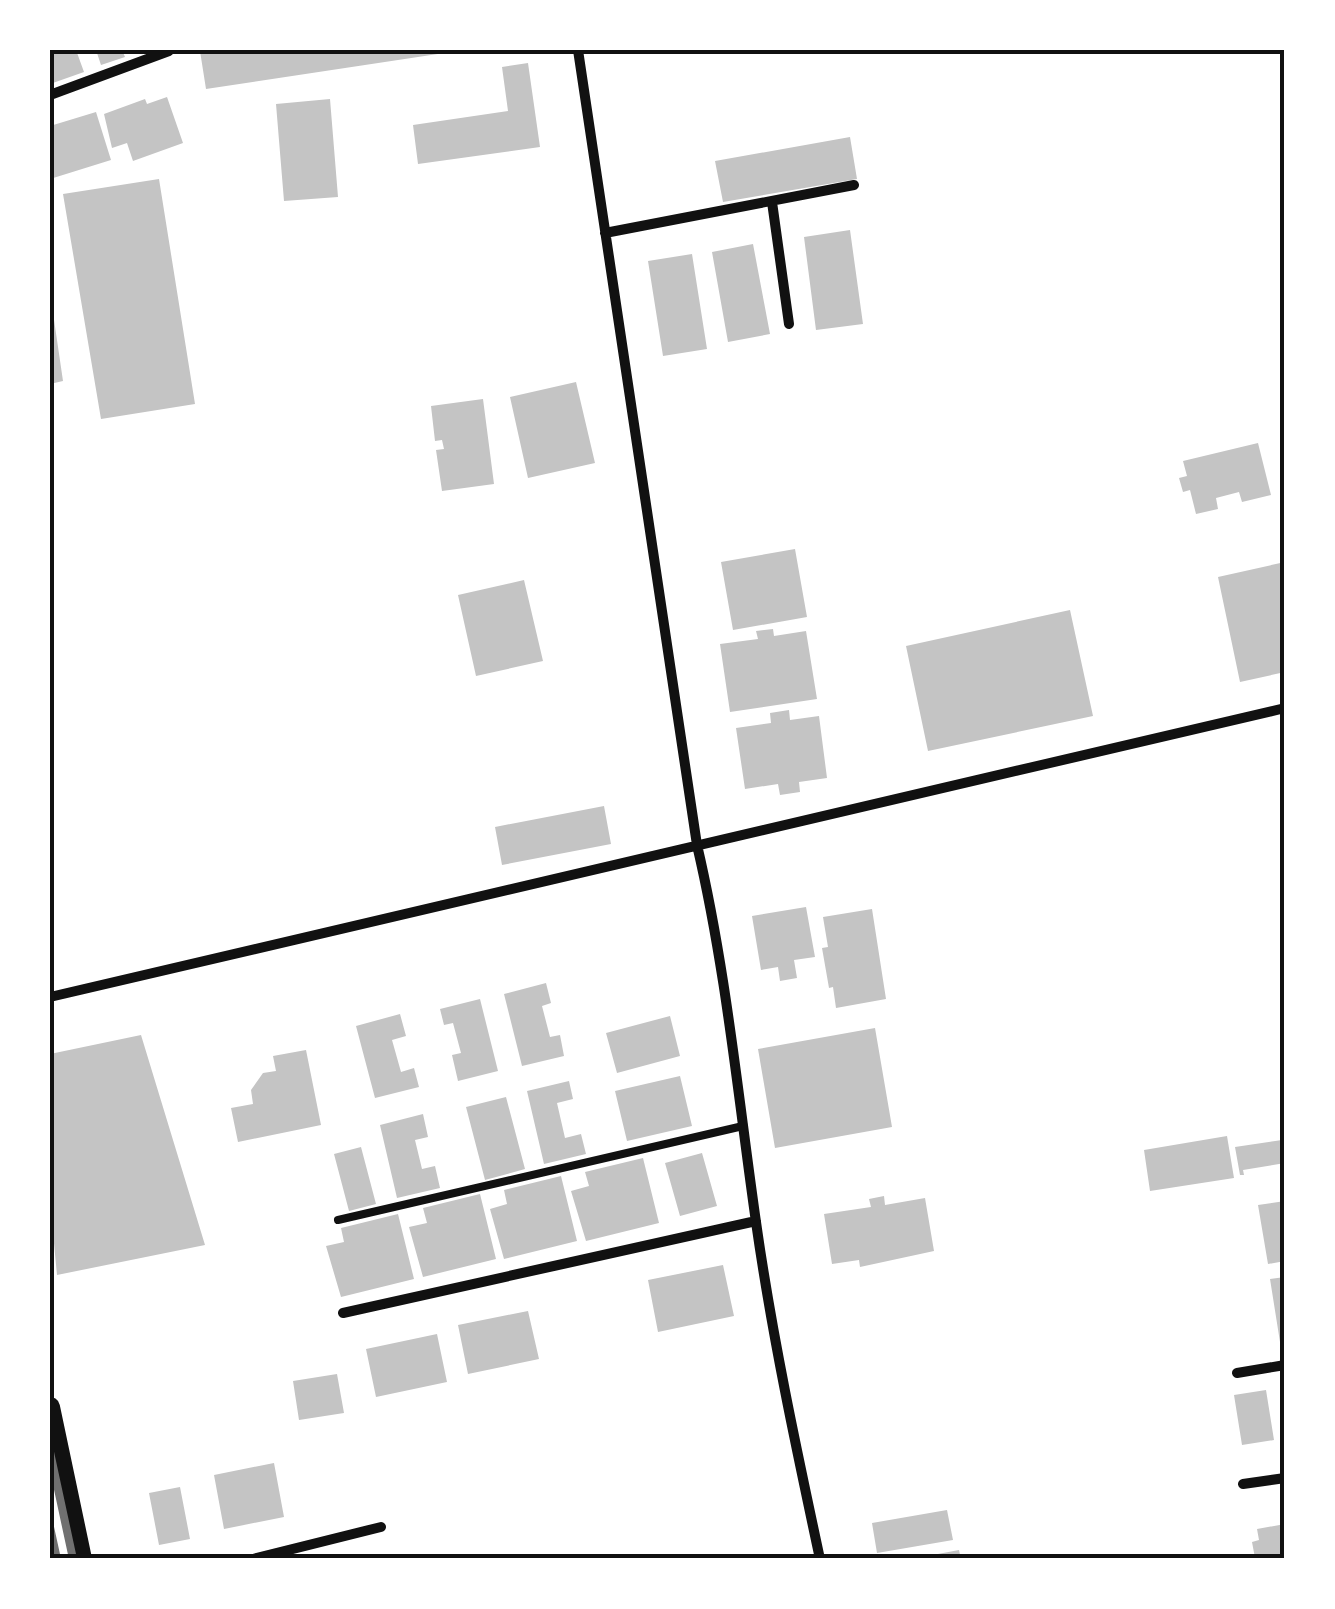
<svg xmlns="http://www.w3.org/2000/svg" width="1335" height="1609" font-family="Poppins,sans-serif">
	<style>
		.building { fill: #c4c4c4 }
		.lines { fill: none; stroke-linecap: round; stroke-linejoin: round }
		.service { stroke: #111; stroke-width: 8 }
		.minor { stroke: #111; stroke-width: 10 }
		.secondary { stroke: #111; stroke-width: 20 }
		.rail { stroke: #707070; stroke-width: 8 }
		.neatline { fill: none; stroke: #111; stroke-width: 4 }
	</style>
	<rect width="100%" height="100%" fill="#fff"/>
	<path class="building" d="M50,50H76L84,72L50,84Z
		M96,50H122L125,57L101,65Z
		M207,50H451V52L206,89L200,51Z
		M528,63L540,147L418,164L413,125L508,111L502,67Z
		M167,97L183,143L133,161L127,143L112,148L104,114L145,99L147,104Z
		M330,99L338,197L284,201L276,104Z
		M96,112L111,160L50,179V126Z
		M850,137L857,179L723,202L715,161Z
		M159,179L195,404L101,419L63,194Z
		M850,230L863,324L816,330L804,237Z
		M753,244L770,334L728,342L712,252Z
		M692,254L707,349L663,356L648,261Z
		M52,306L63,381L50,384V307Z
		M576,382L595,463L528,478L510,397Z
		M483,399L494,484L442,491L436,450L444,449L442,440L435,441L431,406Z
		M1258,443L1271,495L1242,502L1239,492L1216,498L1218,509L1196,514L1190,490L1183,492L1179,478L1187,476L1183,461Z
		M795,549L807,617L733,630L721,562Z
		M1285,562V672L1240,682L1218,577Z
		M524,580L543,661L476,676L458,595Z
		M1070,610L1093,716L928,751L906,646Z
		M773,629L774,636L806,631L817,699L730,712L720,644L758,639L756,631Z
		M789,710L790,720L819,716L827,778L799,782L800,792L780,795L778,784L745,789L736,728L771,723L770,713Z
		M604,806L611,844L502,865L495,827Z
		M806,907L815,957L794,960L797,978L780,981L778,967L761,970L752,916Z
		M872,909L886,999L836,1008L833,987L829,988L822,948L828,947L823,917Z
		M546,983L551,1003L542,1006L550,1037L560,1035L564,1056L522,1066L504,994Z
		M480,999L498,1071L458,1081L452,1055L461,1053L453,1023L444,1025L440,1009Z
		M400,1014L406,1036L392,1040L401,1072L414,1068L419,1087L375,1098L356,1026Z
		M670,1016L680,1056L617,1073L606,1033Z
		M875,1028L892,1127L775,1148L758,1049Z
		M141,1035L205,1245L57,1275L50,1201V1054Z
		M306,1050L321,1125L238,1142L231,1108L253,1104L251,1090L263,1073L276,1071L273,1056Z
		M680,1076L692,1126L627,1141L615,1091Z
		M569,1081L573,1099L557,1103L565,1138L581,1134L586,1154L544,1164L527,1091Z
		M506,1097L525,1169L485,1180L466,1107Z
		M423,1114L428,1137L415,1140L422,1169L435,1166L440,1188L397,1198L380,1125Z
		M1281,1131H1285V1163L1243,1170L1244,1175H1240L1235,1147L1282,1140Z
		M1227,1136L1234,1178L1150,1191L1144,1150Z
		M361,1147L376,1204L349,1211L334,1154Z
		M702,1153L717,1206L680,1216L665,1163Z
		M643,1158L659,1223L586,1241L571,1191L589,1186L585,1172Z
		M561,1176L577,1241L504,1259L490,1209L507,1204L504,1190Z
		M480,1194L496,1259L423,1277L409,1227L427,1223L423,1208Z
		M884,1196L885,1205L925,1198L934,1251L860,1267L859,1260L832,1264L824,1214L871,1207L869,1199Z
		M1285,1201V1261L1268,1264L1258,1205Z
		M398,1214L414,1279L341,1297L326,1246L344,1242L341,1228Z
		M723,1265L734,1316L658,1332L648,1280Z
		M1285,1277V1341L1280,1342L1270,1279Z
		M528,1311L539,1359L468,1374L458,1325Z
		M437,1334L447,1382L376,1397L366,1349Z
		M337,1374L344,1413L299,1420L293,1381Z
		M1266,1390L1274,1440L1242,1445L1234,1395Z
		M274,1463L284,1517L224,1529L214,1475Z
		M180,1487L190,1539L159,1545L149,1493Z
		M947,1510L953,1540L877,1553L872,1523Z
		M1285,1524V1559L1255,1558L1252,1542L1259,1540L1257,1529Z
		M959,1550L961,1559H922V1557Z"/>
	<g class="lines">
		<path class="service" d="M338,1220L743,1126"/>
		<path class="minor" d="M578,50L697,845C726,969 738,1096 756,1222C772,1335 796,1447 820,1559
			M50,95L169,51
			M772,202L789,324
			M605,233L854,185
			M50,997L1285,708
			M343,1313L756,1221
			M1237,1373L1285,1365
			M1243,1484L1285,1478
			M253,1559L381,1527"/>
		<path class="secondary" d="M50,1407L82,1559"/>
		<path class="rail" d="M50,1452L73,1559
			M50,1527L57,1559"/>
	</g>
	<rect width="1335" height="1609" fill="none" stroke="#ffffff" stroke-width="105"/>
	<rect x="52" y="52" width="1230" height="1504" class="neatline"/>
</svg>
